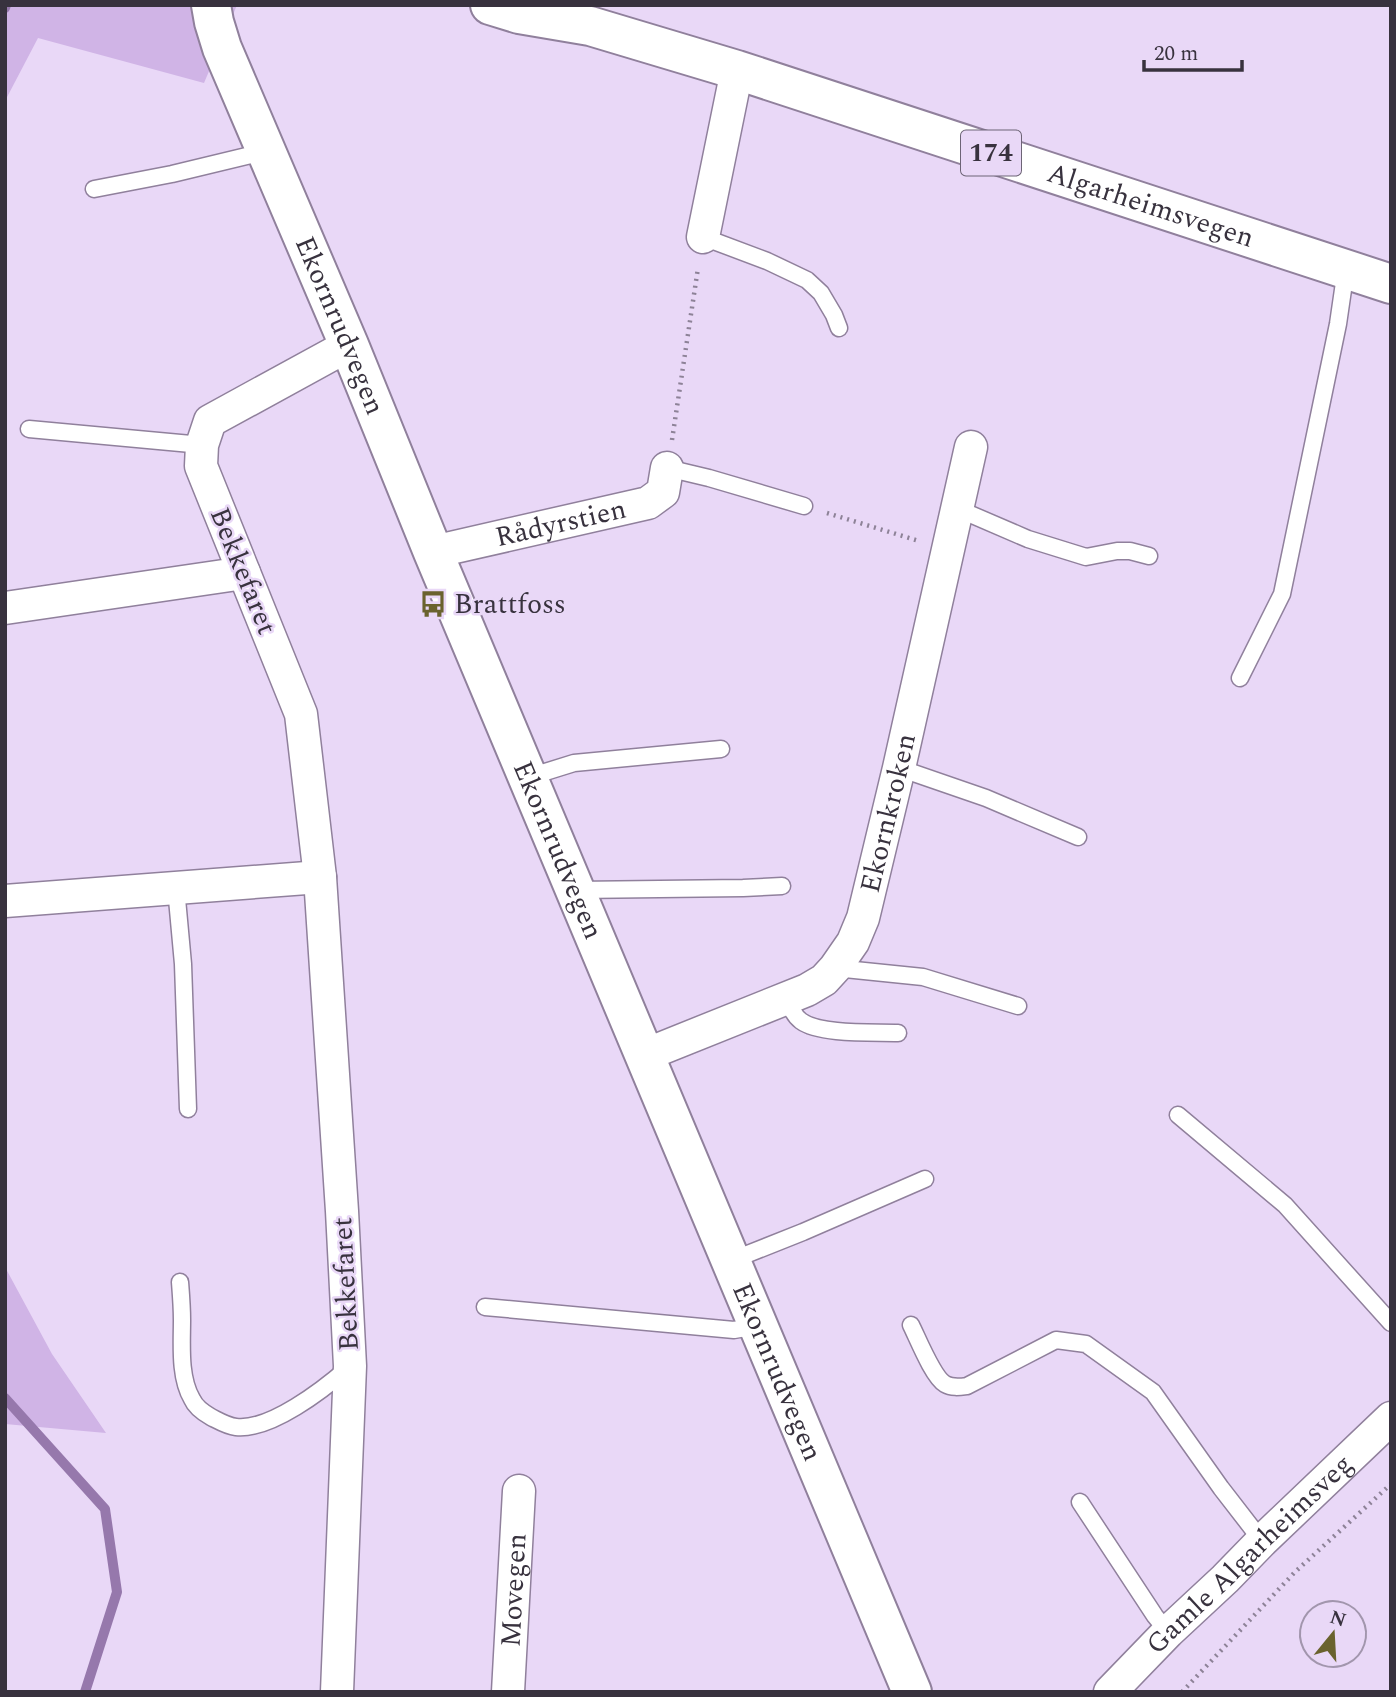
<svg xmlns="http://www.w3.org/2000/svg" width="1396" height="1697" font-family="Spectral,serif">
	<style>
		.green { fill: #d0b4e6 }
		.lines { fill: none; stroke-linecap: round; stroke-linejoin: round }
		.stream { stroke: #9678ac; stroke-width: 10 }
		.lane-casing { stroke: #90809c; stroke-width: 19 }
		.street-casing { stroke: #90809c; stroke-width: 35 }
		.secondary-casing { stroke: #90809c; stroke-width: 42 }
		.primary-casing { stroke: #90809c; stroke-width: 42 }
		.path { stroke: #8d8297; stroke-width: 4.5; stroke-dasharray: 2 5; stroke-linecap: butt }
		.lane { stroke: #fff; stroke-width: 16 }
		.street { stroke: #fff; stroke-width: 32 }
		.secondary { stroke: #fff; stroke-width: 38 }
		.primary { stroke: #fff; stroke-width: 38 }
		.labels { text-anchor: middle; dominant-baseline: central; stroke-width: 5; stroke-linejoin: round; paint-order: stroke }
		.shield { fill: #e9d8f7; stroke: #6d6476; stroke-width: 2 }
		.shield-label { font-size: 26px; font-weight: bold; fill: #38323e }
		.street-label { font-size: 28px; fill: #38323e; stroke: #e9d8f7 }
		.poi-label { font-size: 28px; fill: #38323e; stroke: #e9d8f7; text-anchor: start }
	</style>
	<rect width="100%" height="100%" fill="#e9d8f7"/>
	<path class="green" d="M5,5H237L204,83L38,38L5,101Z
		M5,1267L52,1354L106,1433L5,1424Z"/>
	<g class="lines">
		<path class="stream" d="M5,8L6,5
			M5,1398L105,1509L117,1592L85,1692"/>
		<defs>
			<path id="lane" d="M94,189L172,174L267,151
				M703,237L767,261L807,280L821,293L834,315L839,328
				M29,429L202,445
				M667,468L709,478L804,506
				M956,508L1028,539L1086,557L1117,551H1130L1149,556
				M1240,678L1282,594L1338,324L1346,269
				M899,768L986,798L1078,837
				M529,777L574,763L721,749
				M176,888L183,964L188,1109
				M576,890L743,888L782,886
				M835,968L923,977L1018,1006
				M788,998C791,1007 793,1015 801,1021C820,1035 874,1032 898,1033
				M1178,1115L1285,1205L1391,1323
				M730,1261L803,1232L925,1179
				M180,1282C181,1295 182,1307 182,1320C182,1344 179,1377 192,1399C195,1406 204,1413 211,1417C219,1421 227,1426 236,1427C270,1431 324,1389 348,1368
				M485,1307L734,1330L757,1326
				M911,1325C918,1339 933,1377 945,1384C952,1388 959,1387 967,1386L1056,1340L1086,1344L1153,1392L1221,1488L1262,1541
				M1080,1502L1155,1616L1168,1632"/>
			<g id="street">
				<path d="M703,237L737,70"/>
				<path id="s1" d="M433,552L648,503L663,492L667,468"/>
				<path d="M5,608L244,573"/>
				<path d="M5,901L320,877"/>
				<path id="s2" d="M645,1055L807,990L824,980L835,968L853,942L863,918L899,768L971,447"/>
				<path d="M337,1692L350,1366L342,1211L320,877L301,714L201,466L202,445L210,421L349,345"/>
				<path id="s3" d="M508,1692L519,1491"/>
				<path id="s4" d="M1110,1692L1168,1632L1225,1579L1262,1541L1391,1418"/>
			</g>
			<g id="secondary">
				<path id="s5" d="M211,5L214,22L222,48L349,345L433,552L912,1692"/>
			</g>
			<g id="primary">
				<path id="s6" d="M490,5L519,14L590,26L737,70L1391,284"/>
			</g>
		</defs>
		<use href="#lane" class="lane-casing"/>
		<use href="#street" class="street-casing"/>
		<use href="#secondary" class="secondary-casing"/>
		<use href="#primary" class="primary-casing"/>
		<path class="path" d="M672,440L698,268
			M827,513L919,541
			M1182,1692L1295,1572L1391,1484"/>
		<use href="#lane" class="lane"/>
		<use href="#street" class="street"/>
		<use href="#secondary" class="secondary"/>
		<use href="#primary" class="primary"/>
	</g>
	<defs>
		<symbol id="bus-bare" viewBox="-9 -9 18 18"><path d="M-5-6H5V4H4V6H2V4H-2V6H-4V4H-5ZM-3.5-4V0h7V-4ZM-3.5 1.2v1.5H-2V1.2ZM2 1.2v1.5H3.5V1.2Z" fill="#6a622e" stroke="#e9d8f7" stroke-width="2.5" paint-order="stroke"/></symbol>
	</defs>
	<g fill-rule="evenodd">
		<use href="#bus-bare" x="414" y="585" width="38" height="38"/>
	</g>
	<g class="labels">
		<rect class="shield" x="961" y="130.5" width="60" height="45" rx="5"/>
		<g class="shield-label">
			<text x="991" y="153">174</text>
		</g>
		<g class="street-label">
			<text stroke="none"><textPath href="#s6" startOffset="691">Algarheimsvegen</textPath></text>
			<text stroke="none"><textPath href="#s5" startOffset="346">Ekornrudvegen</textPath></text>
			<text stroke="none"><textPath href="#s1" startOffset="131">Rådyrstien</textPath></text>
			<text transform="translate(243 571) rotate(68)">Bekkefaret</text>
			<text stroke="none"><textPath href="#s2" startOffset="376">Ekornkroken</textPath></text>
			<text stroke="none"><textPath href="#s5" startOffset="914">Ekornrudvegen</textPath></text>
			<text transform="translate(346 1284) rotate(-93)">Bekkefaret</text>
			<text stroke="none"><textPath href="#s5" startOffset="1480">Ekornrudvegen</textPath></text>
			<text stroke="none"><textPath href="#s4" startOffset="196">Gamle Algarheimsveg</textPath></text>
			<text stroke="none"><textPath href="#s3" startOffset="102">Movegen</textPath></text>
		</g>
		<g class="poi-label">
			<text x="454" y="604">Brattfoss</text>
		</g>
	</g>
	<rect width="1396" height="1697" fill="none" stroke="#38323e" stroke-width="14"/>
	<g transform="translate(1333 1634) rotate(18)"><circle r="33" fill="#e9d8f7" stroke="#a296ad" stroke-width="2"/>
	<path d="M0-5L12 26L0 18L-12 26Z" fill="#6a622e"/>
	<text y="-10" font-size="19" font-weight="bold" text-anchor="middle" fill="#38323e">N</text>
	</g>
	<path d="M1144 60v10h98v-10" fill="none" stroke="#38323e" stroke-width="3.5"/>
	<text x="1154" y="60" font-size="21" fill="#38323e" stroke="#e9d8f7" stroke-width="5" paint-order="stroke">20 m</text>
</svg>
